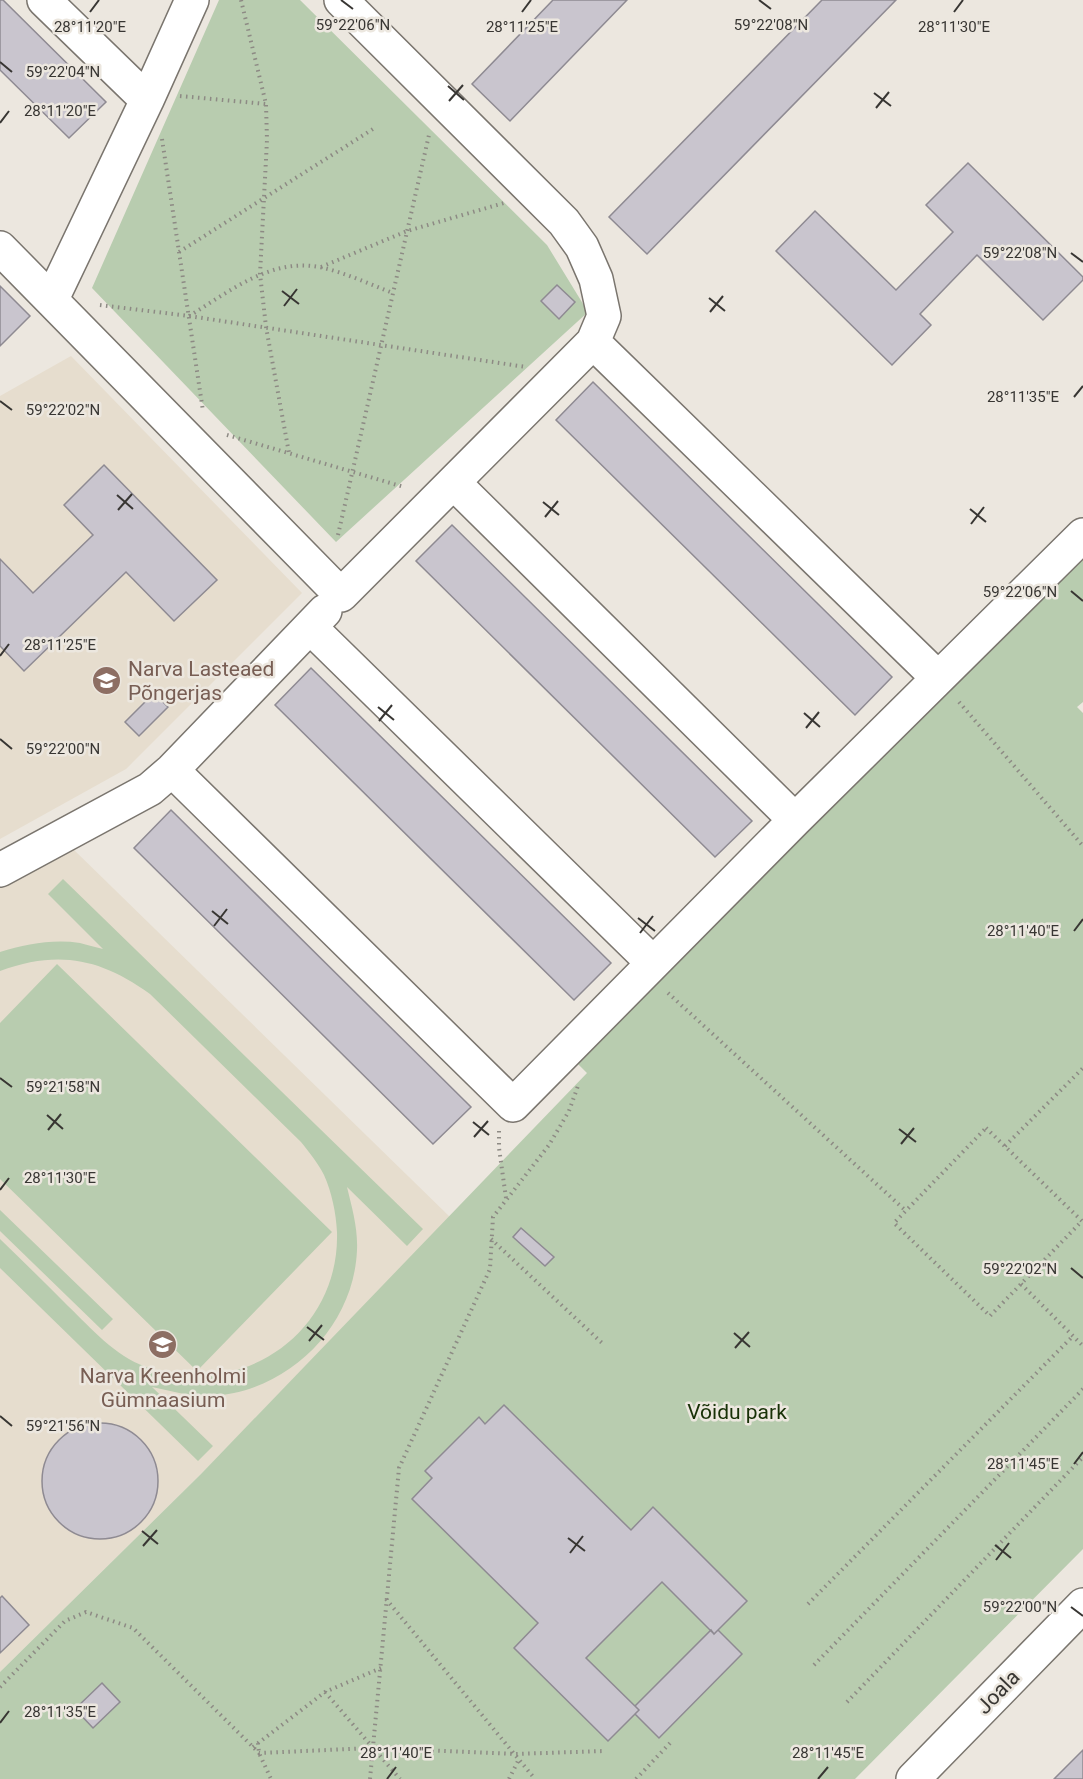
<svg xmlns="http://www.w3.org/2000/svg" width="1083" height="1779" font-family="Roboto,sans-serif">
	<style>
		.built { fill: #e6ddce }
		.green { fill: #b8ccaf }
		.building { fill: #c9c5ce; stroke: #8e8a92; stroke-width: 1.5 }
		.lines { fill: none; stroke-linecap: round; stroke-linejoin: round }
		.minor-casing { stroke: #7a756e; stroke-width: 36 }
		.path { stroke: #8d8a84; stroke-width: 4; stroke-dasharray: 1.5 4.5; stroke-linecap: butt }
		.minor { stroke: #fff; stroke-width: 33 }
		.ticks { fill: none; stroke: #383633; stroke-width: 2 }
		.labels { text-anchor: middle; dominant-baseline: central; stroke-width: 5; stroke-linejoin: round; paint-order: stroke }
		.education-label { font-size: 21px; fill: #785e54; stroke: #ece7df; text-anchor: start }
		.park-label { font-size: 21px; fill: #183107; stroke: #ece7df }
		.street-label { font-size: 21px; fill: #383633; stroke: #ece7df }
		.ticks-label { font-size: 15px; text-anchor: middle; fill: #383633; stroke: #ece7df; stroke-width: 5; stroke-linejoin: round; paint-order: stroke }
	</style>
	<rect width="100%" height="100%" fill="#ece7df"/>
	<path class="built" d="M71,356L302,593L126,769L0,839V396Z
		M71,847L450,1217L201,1474L0,1672V886Z"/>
	<path class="green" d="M219,0H300L547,245L588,312L336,542L92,288Z
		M1083,549V702L1077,707L1083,713V1549L855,1779H0V1672L201,1474L587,1073L575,1061Z
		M63,879L423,1229L407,1246L347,1187C352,1208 358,1228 357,1250C354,1327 288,1392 211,1396C191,1397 172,1391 152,1387L213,1446L198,1461L0,1268V1239C23,1261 45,1283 68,1306C92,1329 114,1355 146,1367C240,1401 340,1334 337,1232C336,1213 332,1193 324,1175C318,1163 309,1152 301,1142L150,994C100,958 58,950 0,971V952C26,944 53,939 80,943C87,945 95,947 103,949L48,894Z
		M57,964L332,1232L197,1371L0,1179V1023Z
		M0,1210L113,1319L102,1330L0,1231Z"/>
	<path class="building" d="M0,0H3L106,102L69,138L0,70Z
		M553,0H627L510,121L472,84Z
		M822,0H896L647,254L609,217Z
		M968,163L1083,277V280L1043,320L977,255L920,314L931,325L892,365L776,251L815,211L896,290L953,232L926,205Z
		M557,285L575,302L559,319L541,301Z
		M0,286L30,316L0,346Z
		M593,382L892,677L855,715L556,420Z
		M104,465L217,580L174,621L126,572L24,671L0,646V559L33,593L93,535L64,505Z
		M452,525L752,821L715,857L416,561Z
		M311,668L611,963L574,1000L275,705Z
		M154,693L168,707L139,736L125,722Z
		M171,810L471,1107L433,1144L134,848Z
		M521,1228L554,1257L545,1266L513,1237Z
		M504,1405L631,1530L653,1507L747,1601L714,1634L662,1582L586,1658L639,1710L608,1741L514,1648L538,1623L412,1499L432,1478L425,1471L479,1417L485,1424Z
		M42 1481a58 58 0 1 1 116 0a58 58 0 1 1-116 0Z
		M2,1596L29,1625L0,1653V1598Z
		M711,1630L714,1634L718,1630L742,1654L659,1738L635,1714L639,1710L635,1706Z
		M102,1683L120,1702L93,1728L75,1709Z
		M1083,1750V1779H1054Z"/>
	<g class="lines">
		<defs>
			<path id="minor" d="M44,0L147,100
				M0,248L341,595L593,342L604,316L596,279L582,247L564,222L341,0
				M52,299L147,100L192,0
				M593,342L938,678
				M454,483L795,820
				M310,627L653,963
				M172,770L513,1105L795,820L1083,535
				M0,870L150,789L172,770L325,611
				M913,1779L1083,1605"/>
		</defs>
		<use href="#minor" class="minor-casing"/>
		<path class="path" d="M241,0L266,104L267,140L260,274L266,327L289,453
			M180,96L266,104
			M162,139L203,411
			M179,252L373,129
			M321,267L407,231L504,203
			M100,305L189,316L526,367
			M189,316C229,292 270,258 319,267C344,272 369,284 393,293
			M227,435L404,487
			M338,535L429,135
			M959,702L1083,846
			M668,993L906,1211
			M986,1128L1082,1221L990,1316L894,1223Z
			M499,1131V1148L506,1198
			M1005,1146L1083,1068
			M491,1239L602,1343
			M1021,1284L1083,1346
			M386,1599L535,1779
			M808,1604L1073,1336
			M814,1665L1083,1389
			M0,1687L65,1621L86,1612L133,1628L259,1753L373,1748L515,1754L604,1751
			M325,1692L400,1779
			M847,1702L1083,1457
			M258,1743L259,1753L271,1779
			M253,1747L325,1692L381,1668
			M370,1779L399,1468L490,1269L493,1217L549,1145L569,1111L579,1083
			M509,1779L519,1759
			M636,1779L671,1742"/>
		<use href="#minor" class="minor"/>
	</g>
	<path class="ticks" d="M341,0L353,9M759,0L771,9M90,12L99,0M522,12L531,0M954,12L963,0M0,62L12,72M448,86L464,100M874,93L891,106M449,101L463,85M876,108L889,92M0,123L9,111M1071,253L1083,262M282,291L299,304M709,298L725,311M284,306L297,289M710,312L723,296M1074,397L1083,386M0,401L12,410M117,495L133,509M543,502L559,515M970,509L986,522M118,510L132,494M545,517L558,501M971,524L984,507M1071,591L1083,601M0,656L9,644M378,707L394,720M804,713L820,727M379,721L392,705M806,728L819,712M0,739L12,749M212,911L228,924M638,918L655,931M214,926L227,909M1074,931L1083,919M640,933L653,916M0,1078L12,1087M47,1115L63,1129M473,1122L489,1135M899,1129L916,1142M48,1130L61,1114M474,1137L488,1121M901,1144L914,1128M0,1190L9,1178M1071,1268L1083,1278M307,1327L324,1340M734,1333L750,1347M309,1341L322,1325M735,1348L749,1332M0,1416L12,1426M1074,1464L1083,1452M142,1531L158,1544M568,1538L585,1551M995,1545L1011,1558M143,1546L157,1530M570,1553L583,1536M996,1560L1009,1543M1071,1607L1083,1616M0,1723L9,1711M387,1779L396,1767M818,1779L828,1767"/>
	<defs>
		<symbol id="school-disc" viewBox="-11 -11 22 22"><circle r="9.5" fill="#8d6e63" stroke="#ece7df"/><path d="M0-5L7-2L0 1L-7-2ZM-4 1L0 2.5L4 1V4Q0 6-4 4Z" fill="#fff"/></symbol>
	</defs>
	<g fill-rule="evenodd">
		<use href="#school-disc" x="90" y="664" width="33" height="33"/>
		<use href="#school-disc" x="146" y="1328" width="33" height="33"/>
	</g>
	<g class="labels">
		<g class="education-label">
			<text x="128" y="669">Narva Lasteaed<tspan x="128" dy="24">Põngerjas</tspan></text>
			<text x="163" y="1376" text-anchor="middle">Narva Kreenholmi<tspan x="163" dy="24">Gümnaasium</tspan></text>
		</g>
		<g class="park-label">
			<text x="737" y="1412">Võidu park</text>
		</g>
		<g class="street-label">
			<text transform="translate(998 1692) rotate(-46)">Joala</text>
		</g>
	</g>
	<g class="ticks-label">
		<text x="353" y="30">59°22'06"N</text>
		<text x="771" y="30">59°22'08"N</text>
		<text x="90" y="32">28°11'20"E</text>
		<text x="522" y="32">28°11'25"E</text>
		<text x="954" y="32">28°11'30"E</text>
		<text x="63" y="77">59°22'04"N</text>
		<text x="60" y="116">28°11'20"E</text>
		<text x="1020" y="258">59°22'08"N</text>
		<text x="1023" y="402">28°11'35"E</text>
		<text x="63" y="415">59°22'02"N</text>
		<text x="1020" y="597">59°22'06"N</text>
		<text x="60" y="650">28°11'25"E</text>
		<text x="63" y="754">59°22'00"N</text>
		<text x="1023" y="936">28°11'40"E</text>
		<text x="63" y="1092">59°21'58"N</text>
		<text x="60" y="1183">28°11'30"E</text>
		<text x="1020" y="1274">59°22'02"N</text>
		<text x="63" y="1431">59°21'56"N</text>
		<text x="1023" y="1469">28°11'45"E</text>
		<text x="1020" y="1612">59°22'00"N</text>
		<text x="60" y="1717">28°11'35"E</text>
		<text x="396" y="1758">28°11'40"E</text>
		<text x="828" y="1758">28°11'45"E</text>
	</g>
</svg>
